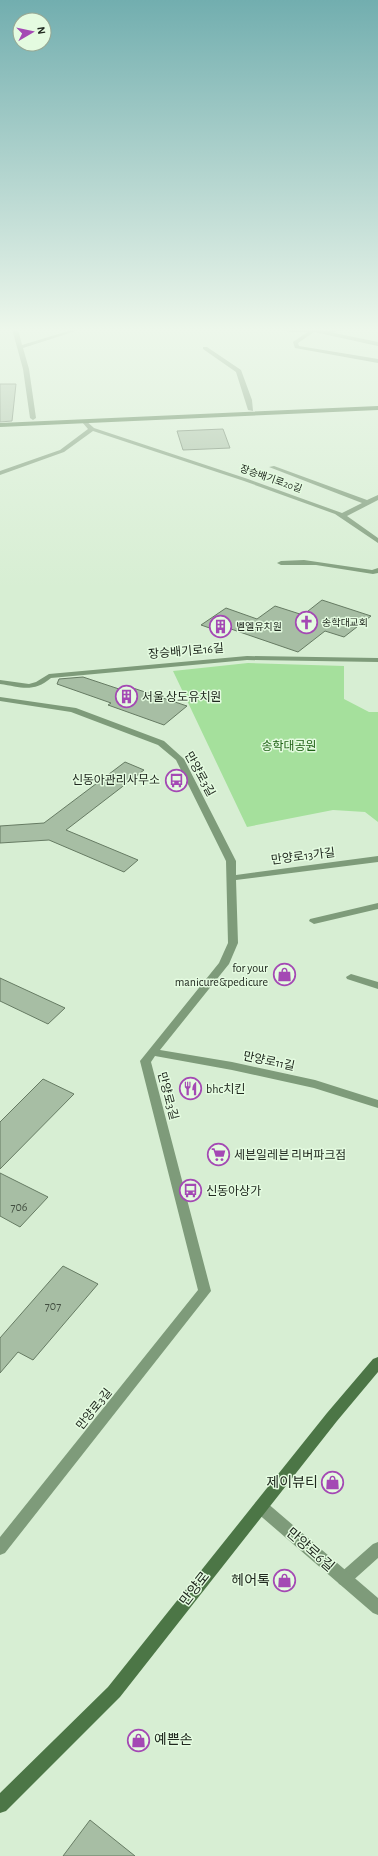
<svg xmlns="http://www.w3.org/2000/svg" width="378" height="1856" font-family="'Alegreya Sans','Noto Sans KR',sans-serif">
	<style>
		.green { fill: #a5e09c }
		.building { fill: #a7bea4; stroke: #667b63 }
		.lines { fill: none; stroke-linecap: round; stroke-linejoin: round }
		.lane { fill: #7e9b7a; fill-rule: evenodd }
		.street { fill: #7e9b7a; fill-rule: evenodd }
		.secondary { fill: #4c7646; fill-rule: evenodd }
		.labels { text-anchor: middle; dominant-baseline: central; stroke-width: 3; stroke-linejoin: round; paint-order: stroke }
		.far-street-label { font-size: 10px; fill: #20291f; stroke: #e4fbe0 }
		.far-poi-label { font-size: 10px; fill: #20291f; stroke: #e4fbe0; text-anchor: start }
		.street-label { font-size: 12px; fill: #20291f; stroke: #e4fbe0 }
		.poi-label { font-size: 12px; fill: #20291f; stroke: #e4fbe0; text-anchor: start }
		.park-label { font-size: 12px; fill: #206216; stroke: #e4fbe0 }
		.near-number-label { font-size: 12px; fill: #424e40 }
		.near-poi-label { font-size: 14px; fill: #20291f; stroke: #e4fbe0; text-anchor: end }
		.near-street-label { font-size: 14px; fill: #20291f; stroke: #e4fbe0 }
	</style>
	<rect width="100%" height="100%" fill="#d7eed3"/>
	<path class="green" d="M248,663L344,666V699L369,712H378V822L365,812L333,810L247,827L173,671Z"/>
	<path class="building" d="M0,384H16L12,421L0,422Z
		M223,429L230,448L183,450L177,431Z
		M322,600L371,616L344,637L325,631L298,652L231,629L224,633L201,625L226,608L257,619L275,606L303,615Z
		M83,677L125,691L130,687L187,706L164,725L108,705L111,703L57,684L59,679Z
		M125,762L144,770L66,830L138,860L124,872L49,840L0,843V826L44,823Z
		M0,978L65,1008L48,1024L0,1001Z
		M43,1079L74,1094L0,1169V1122Z
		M0,1173L48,1197L20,1227L0,1216Z
		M63,1266L98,1284L33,1360L18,1352L0,1373V1338Z
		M90,1820L135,1856H63Z"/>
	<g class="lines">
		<path class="lane" d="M312,329L317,330L298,343L299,346L378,359V363L295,348L293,342Z
			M337,329H346L328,334L325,332Z
			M304,560L372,570L378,568V573L373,574L316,565H281L277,563L281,561Z
			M351,974L378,982V989L347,979L346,977Z
			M378,1542V1558L349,1584L344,1586L339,1584L337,1579L339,1574L373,1544Z"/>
		<path class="street" d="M12,329H18L22,345L75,329H82L23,348L29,369L36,418L33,420L30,418L23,369Z
			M279,329H315L378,342V346L314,332H290Z
			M203,347H207L241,370L252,400L253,411L248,410L236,372L203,349Z
			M85,420L94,428L248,479L342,513L362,503L269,467L274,466L367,500L378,495V500L347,516L378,538V543L335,514L244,481L93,431L64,452L0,475V471L60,450L88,429L82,422Z
			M247,656L378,658V662L247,660L51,678C33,693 21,687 0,684V680L29,684L36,682L49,674Z
			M0,697L76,708L164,741L184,759L236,861V875L378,856V862L236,880L238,943L229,964L160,1050L232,1062L315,1080L378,1100V1108L314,1088L232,1070L155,1056L151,1062L211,1291L5,1553L0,1555V1537L198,1290L140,1061L219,963L228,943L226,861L176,760L158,745L71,712L0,701Z
			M378,903V909L314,924L309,921L310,919Z
			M261,1501L266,1502L378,1598V1615L373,1613L256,1512L254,1507L256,1502Z"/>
		<path class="secondary" d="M378,406V410L0,427V423Z
			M378,1357V1372L337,1421L120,1697L6,1811L0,1813V1793L108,1687L327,1413L373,1359Z"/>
	</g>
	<linearGradient id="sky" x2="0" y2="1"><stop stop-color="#72aeaf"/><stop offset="0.56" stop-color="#edf7eb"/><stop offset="1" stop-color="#edf7eb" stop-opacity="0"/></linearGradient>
	<rect width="378" height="588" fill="url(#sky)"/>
	<defs>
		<symbol id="church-ring" viewBox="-11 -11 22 22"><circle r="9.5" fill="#e4fbe0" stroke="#a449b4" stroke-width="1.5"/><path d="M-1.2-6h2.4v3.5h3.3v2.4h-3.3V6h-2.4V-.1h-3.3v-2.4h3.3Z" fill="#a449b4"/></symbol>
		<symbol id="building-ring" viewBox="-11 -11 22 22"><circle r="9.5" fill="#e4fbe0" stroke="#a449b4" stroke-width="1.5"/><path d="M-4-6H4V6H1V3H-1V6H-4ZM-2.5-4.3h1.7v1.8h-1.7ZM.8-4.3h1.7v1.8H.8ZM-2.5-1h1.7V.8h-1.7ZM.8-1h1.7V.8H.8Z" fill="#a449b4"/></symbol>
		<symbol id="bus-ring" viewBox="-11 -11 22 22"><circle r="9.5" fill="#e4fbe0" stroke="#a449b4" stroke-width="1.5"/><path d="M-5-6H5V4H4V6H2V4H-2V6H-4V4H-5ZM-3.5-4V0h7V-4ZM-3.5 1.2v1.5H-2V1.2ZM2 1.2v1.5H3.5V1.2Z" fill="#a449b4"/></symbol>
		<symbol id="shop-ring" viewBox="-11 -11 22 22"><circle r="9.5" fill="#e4fbe0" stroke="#a449b4" stroke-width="1.5"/><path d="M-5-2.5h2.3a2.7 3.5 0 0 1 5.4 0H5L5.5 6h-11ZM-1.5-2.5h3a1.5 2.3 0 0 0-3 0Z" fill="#a449b4"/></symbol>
		<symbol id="restaurant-ring" viewBox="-11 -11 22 22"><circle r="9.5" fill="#e4fbe0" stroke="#a449b4" stroke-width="1.5"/><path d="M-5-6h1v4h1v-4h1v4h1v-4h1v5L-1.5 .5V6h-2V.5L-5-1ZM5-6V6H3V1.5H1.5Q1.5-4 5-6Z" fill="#a449b4"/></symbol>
		<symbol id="supermarket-ring" viewBox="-11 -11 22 22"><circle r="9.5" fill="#e4fbe0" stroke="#a449b4" stroke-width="1.5"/><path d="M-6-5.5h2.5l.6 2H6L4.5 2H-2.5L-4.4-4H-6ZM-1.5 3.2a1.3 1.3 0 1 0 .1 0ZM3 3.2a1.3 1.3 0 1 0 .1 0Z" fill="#a449b4"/></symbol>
	</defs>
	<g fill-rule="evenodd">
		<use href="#church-ring" x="294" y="610" width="25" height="25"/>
		<use href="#building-ring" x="208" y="614" width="25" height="25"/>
		<use href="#building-ring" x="114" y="684" width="25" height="25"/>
		<use href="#bus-ring" x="164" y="768" width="25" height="25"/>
		<use href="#shop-ring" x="272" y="962" width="25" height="25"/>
		<use href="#restaurant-ring" x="178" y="1076" width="25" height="25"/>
		<use href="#supermarket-ring" x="206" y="1142" width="25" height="25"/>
		<use href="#bus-ring" x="178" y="1178" width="25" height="25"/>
		<use href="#shop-ring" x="320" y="1470" width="25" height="25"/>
		<use href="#shop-ring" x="272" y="1568" width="25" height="25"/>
		<use href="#shop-ring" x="126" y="1728" width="25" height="25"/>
	</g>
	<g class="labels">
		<g class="far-street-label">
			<text transform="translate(271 479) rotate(19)">장승배기로20길</text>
		</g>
		<g class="far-poi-label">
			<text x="322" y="623">송학대교회</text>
			<text x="236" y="627">벧엘유치원</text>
		</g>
		<g class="street-label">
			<text transform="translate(186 651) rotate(-5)">장승배기로16길</text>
			<text transform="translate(200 774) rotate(61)">만양로3길</text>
			<text transform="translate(303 856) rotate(-7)">만양로13가길</text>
			<text transform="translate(269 1061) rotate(12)">만양로11길</text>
			<text transform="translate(168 1096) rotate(75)">만양로3길</text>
			<text transform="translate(94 1409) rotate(-51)">만양로3길</text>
		</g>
		<g class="poi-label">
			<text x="142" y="697">서울 상도유치원</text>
			<text x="160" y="780" text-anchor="end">신동아관리사무소</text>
			<text x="268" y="968" text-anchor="end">for your<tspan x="268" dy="14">manicure&amp;pedicure</tspan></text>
			<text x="206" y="1089">bhc치킨</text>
			<text x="234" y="1155">세븐일레븐 리버파크점</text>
			<text x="206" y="1191">신동아상가</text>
		</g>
		<g class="park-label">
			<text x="289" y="746">송학대공원</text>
		</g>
		<g class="near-number-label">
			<text x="19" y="1207">706</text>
			<text x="53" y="1306">707</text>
		</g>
		<g class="near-poi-label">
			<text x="318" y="1483">제이뷰티</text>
			<text x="270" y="1581">헤어톡</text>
			<text x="154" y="1740" text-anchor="start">예쁜손</text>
		</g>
		<g class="near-street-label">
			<text transform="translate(310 1550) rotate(41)">만양로6길</text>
			<text transform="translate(195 1589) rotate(-52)">만양로</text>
		</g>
	</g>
	<g transform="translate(32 32) rotate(81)"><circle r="19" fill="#e4fbe0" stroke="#96a793"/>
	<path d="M0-3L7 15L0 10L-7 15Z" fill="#a449b4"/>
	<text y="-6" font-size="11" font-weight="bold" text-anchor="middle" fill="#20291f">N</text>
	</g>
</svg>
